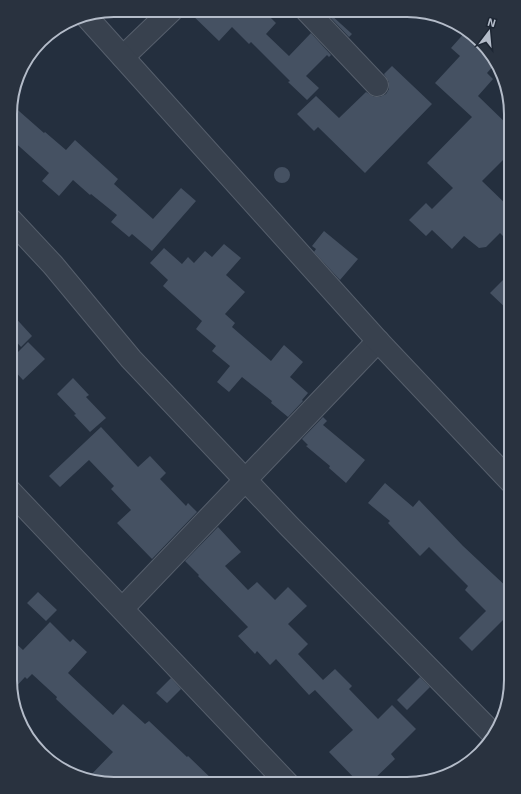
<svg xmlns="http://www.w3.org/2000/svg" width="521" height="794" font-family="'Exo 2',sans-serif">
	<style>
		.building { fill: #455162 }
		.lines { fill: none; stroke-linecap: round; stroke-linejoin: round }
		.minor-casing { stroke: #565f6c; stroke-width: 24 }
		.tertiary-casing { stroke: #565f6c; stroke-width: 24 }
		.minor { stroke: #38414e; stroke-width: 22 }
		.tertiary { stroke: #38414e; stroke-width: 22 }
		.rim { fill: none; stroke: #b4bcc9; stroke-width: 2 }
	</style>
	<rect width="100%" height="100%" fill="#242f3e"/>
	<path class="building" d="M187,10L264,11L276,23L266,34L289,56L311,33L331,55L329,57L327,55L306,76L319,88L307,100L288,82L290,81L251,42L249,44L232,27L219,41Z
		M330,14L352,34L349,37L329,16Z
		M467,30L470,32L495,64L487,73L493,79L478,96L511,128V152L482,181L511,209V244L500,233L486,247L479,248L464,236L452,249L432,230L426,236L409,220L426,203L432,209L453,188L427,163L472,117L435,83L460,56L451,48Z
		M392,66L432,104L365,173L318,127L314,131L297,114L316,96L339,118L366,92L374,97H380L386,94L389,89V82L384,74Z
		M11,104L44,133L45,132L66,150L75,140L118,179L114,184L153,219L181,188L196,201L152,251L132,234L129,237L111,222L117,215L91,194L90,195L73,180L59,196L42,181L49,173L11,139Z
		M274 175a8 8 0 1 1 16 0a8 8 0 1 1-16 0Z
		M324,231L358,259L340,280L314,252L316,249L312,246Z
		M224,244L241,258L226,275L245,292L225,314L235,323L232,327L271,361L284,345L303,362L290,377L308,393L302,400L303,401L288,417L271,403L272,401L242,377L229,392L217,382L230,366L212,351L216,346L196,329L202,321L163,286L168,280L150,263L164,248L182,264L188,257L194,263L205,251L212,257Z
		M511,272V313L490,293Z
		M11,313L32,336L21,347L11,336Z
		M28,342L45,359L23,380L10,366L11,359Z
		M73,378L89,395L86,397L106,418L90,432L74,415L76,414L57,394Z
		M323,417L327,421L323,425L365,460L346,483L329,468L330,466L306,446L308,445L302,439Z
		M101,427L138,467L150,456L166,473L160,479L186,506L188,503L197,512L152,559L117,523L131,510L111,489L114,486L89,460L60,487L49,476Z
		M385,483L413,507L419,500L463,546L511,591V612L472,651L459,638L486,611L465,590L468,586L429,547L420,556L388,523L390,521L368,503Z
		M218,527L241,552L225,566L248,590L257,582L275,600L288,587L307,606L288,624L308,644L298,654L323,680L335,669L352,686L349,689L378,719L392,705L416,729L391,754L395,759L369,784H360L329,752L353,730L315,690L309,695L276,659L270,665L257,651L255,654L238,636L248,627L198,576L199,575L185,561Z
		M38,592L57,610L46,621L27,603Z
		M50,622L70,642L73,639L87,652L68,673L113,715L123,704L145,724L149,721L187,757L188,756L216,783H101L88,778L113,752L73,715L56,699L57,697L32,674L27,679L25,677L12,691L10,680V638L23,650Z
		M420,677L430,687L407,710L397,700Z
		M171,678L181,689L167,703L156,693Z"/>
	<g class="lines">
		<defs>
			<path id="minor" d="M307,11L377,85
				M123,57L172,10
				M11,220L53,265L131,359L288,525L494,735
				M10,491L288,784
				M122,609L378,341"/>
			<path id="tertiary" d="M85,15L378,341L511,482"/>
		</defs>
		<use href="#minor" class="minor-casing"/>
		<use href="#tertiary" class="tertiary-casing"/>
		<use href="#minor" class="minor"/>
		<use href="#tertiary" class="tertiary"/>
	</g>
	<path d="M0 0H521V794H0ZM114 17H407A97 97 0 0 1 504 114V680A97 97 0 0 1 407 777H114A97 97 0 0 1 17 680V114A97 97 0 0 1 114 17Z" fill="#29323f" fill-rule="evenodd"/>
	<path class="rim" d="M114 17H407A97 97 0 0 1 504 114V680A97 97 0 0 1 407 777H114A97 97 0 0 1 17 680V114A97 97 0 0 1 114 17Z"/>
	<g transform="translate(489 32) rotate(16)" stroke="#1d2633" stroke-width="3" paint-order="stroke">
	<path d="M0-3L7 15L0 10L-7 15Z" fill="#b4bcc9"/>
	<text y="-6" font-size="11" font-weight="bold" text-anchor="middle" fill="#b4bcc9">N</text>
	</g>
</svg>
